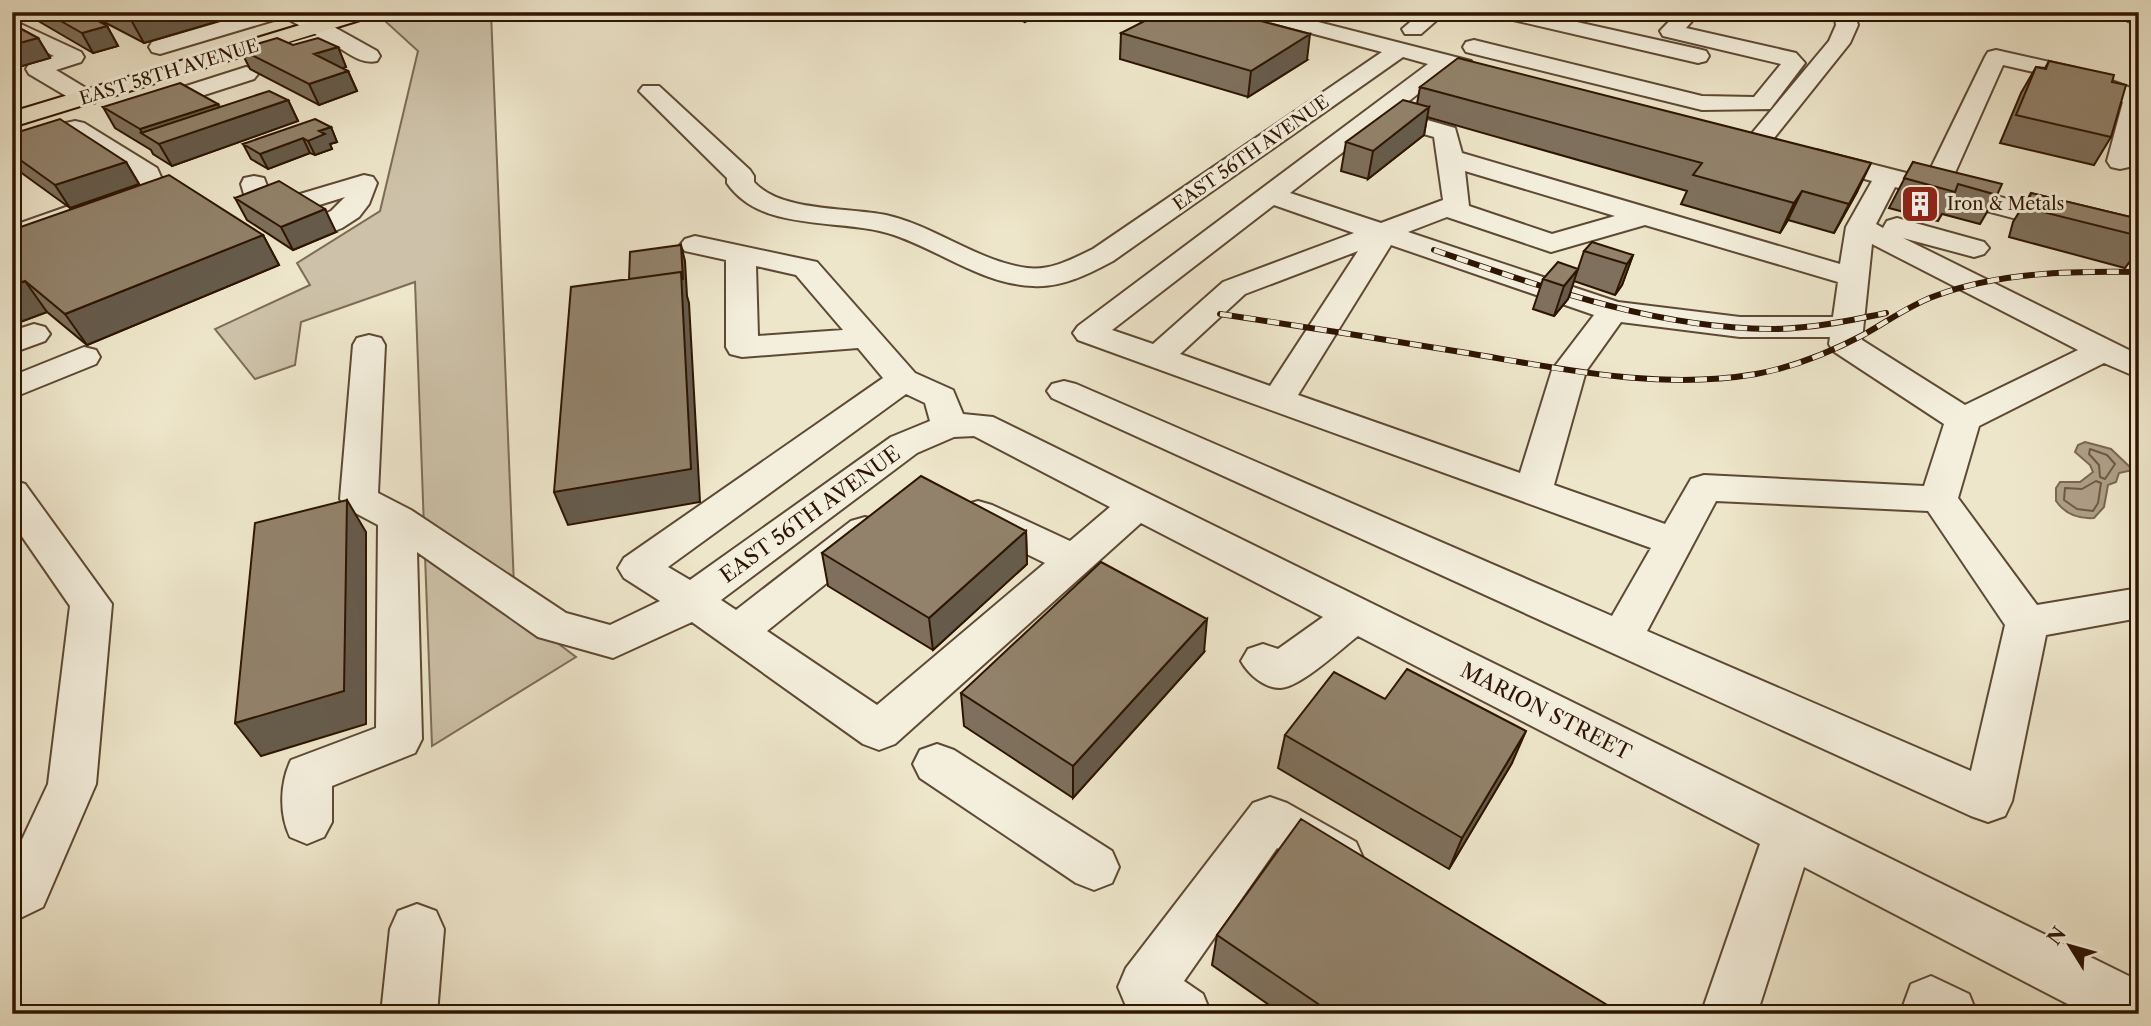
<svg xmlns="http://www.w3.org/2000/svg" width="2151" height="1026" font-family="'Libre Caslon Text',serif">
	<style>
		.green { fill: #cdc2a9; stroke: #7e6c56; stroke-width: 2 }
		.water { fill: #ad9f87; stroke: #7a6852; stroke-width: 2 }
		.lines { fill: none; stroke-linecap: round; stroke-linejoin: round }
		.shore { stroke: #6e5a44; stroke-width: 2 }
		.minor-casing { stroke: #5e4934; stroke-width: 4 }
		.major-casing { stroke: #2e1502; stroke-width: 4 }
		.minor { fill: #f4efdd; fill-rule: evenodd }
		.major { fill: #eee6cb; fill-rule: evenodd }
		.rail-far1-casing { stroke: #2e1502; stroke-width: 5 }
		.rail-casing { stroke: #2e1502; stroke-width: 6 }
		.rail-far1 { stroke: #f4efdd; stroke-width: 3.5; stroke-dasharray: 10; stroke-linecap: butt }
		.rail { stroke: #f4efdd; stroke-width: 4.5; stroke-dasharray: 12; stroke-linecap: butt }
		.wall { fill: #7e705c; stroke: #2e1502; stroke-width: 2 }
		.shaded-wall { fill: #665b4b; stroke: #2e1502; stroke-width: 2 }
		.building { fill: #92826b; stroke: #2e1502; stroke-width: 2 }
		.labels { text-anchor: middle; dominant-baseline: central; stroke-width: 6; stroke-linejoin: round; paint-order: stroke }
		.far-street-label { font-size: 18px; fill: #2e1502; stroke: #f4efdd }
		.far-poi-label { font-size: 18px; fill: #2e1502; stroke: #f4efdd; text-anchor: start }
		.street-label { font-size: 21px; fill: #2e1502; stroke: #f4efdd }
	</style>
	<rect width="100%" height="100%" fill="#eee6cb"/>
	<filter id="stains"><feTurbulence type="fractalNoise" baseFrequency=".00286" numOctaves="4"/><feColorMatrix values="0 0 0 0 .2 0 0 0 0 .09 0 0 0 0 .02 0 0 0 .5 -.17"/></filter>
	<radialGradient id="worn" r=".72"><stop offset=".6" stop-color="#630" stop-opacity="0"/><stop offset="1" stop-color="#630" stop-opacity=".3"/></radialGradient>
	<path class="green" d="M413,12H491L515,611L576,657L432,746L415,282L301,322L295,365L255,379L215,329L310,285L297,263L380,211L418,51L385,21Z"/>
	<path class="water" d="M2085,442L2111,449L2133,470L2119,473L2116,482L2108,485L2104,507L2094,518C2079,519 2065,514 2056,501V488L2060,482H2080L2093,472L2090,465L2075,452L2078,445Z"/>
	<g class="lines">
		<path class="shore" d="M2090,449L2107,455L2115,464L2105,479L2100,477L2099,465L2089,454Z
			M2096,481L2101,483L2098,503L2093,511L2077,509L2064,500L2065,488L2082,489Z"/>
		<defs>
			<path id="minor" d="M255,12H307L377,51L380,56L377,61C361,65 347,52 333,44L274,62L266,60L263,55L266,50L317,35L284,17L160,54L152,52L149,47L152,42Z
				M1243,12H1279L1471,61L1474,66L1471,71L1463,73L1450,69L1396,111L1455,128L1462,153L1840,264L1846,227L1872,181L1807,164L1803,158L1807,152L1816,150L1926,178L1985,57L1988,52L1996,50L2076,68L2139,91C2139,115 2143,146 2129,167L2120,169L2111,167L2107,161L2123,102L2077,82L2003,65L1950,184L2139,233V251L1895,187L1876,224L1883,228L1887,221L1897,218L1984,242L1989,248L1984,254L1974,257L1903,238L2139,355V378L2104,363L1979,426L1958,498L2037,605L2139,588V618L2046,635L2012,801L2005,816L1988,822L1971,816L1052,398L1047,391L1052,384L1064,381L1076,384L1612,616L1651,548L1078,340L1073,333L1078,326L1428,64L1403,57L1113,261C1089,274 1061,288 1033,286C982,284 941,251 894,235C841,217 762,234 727,183V178L639,91L643,86H659L750,170L754,176V182C781,212 847,207 886,215C935,226 977,261 1027,268C1051,271 1072,259 1093,249L1382,52L1246,16ZM1382,122L1434,137L1443,200L1381,223L1290,193ZM1465,171L1615,216L1552,234L1469,206ZM1274,205L1354,233L1223,282L1153,344L1112,330ZM1447,217L1551,252L1645,225L1838,282L1833,317H1740L1618,302L1408,232ZM1872,244L2078,350L1965,405L1862,340ZM1391,245L1594,315L1552,370L1520,473L1298,395ZM1358,251L1270,386L1180,354L1245,294ZM1621,322L1740,337H1830L1829,344L1833,351L1944,424L1924,486L1704,475L1691,479L1665,524L1554,485L1586,371ZM1716,501L1928,511L2005,625L1971,771L1647,631Z
				M1422,12H1446L1421,34H1405L1402,29Z
				M1507,12H1532L1698,49L1706,51L1709,56L1706,61L1698,63L1509,19L1506,15Z
				M1678,12H1700L1686,28L1796,53L1805,63L1770,109L1702,110L1466,52L1463,47L1466,42L1474,40L1702,96L1754,97L1781,64L1663,36L1660,31Z
				M1834,12H1854L1858,25L1850,43L1766,148L1757,151L1748,148L1744,143L1748,138L1829,41L1836,25Z
				M12,20L81,52L84,57L81,62L56,70L94,93L98,98L94,103H78L29,74L26,69L29,64L54,56L12,35Z
				M246,67L254,69L258,74L254,79L145,114L136,112L133,107L136,102Z
				M75,121L84,123L157,168L165,186L162,192L12,245V226L137,182L136,178L66,133L63,128L66,123Z
				M364,175L373,177L377,183L369,204L359,217L342,228L302,244L292,241L249,211L241,184L244,178L254,176L264,178L273,202ZM345,197L331,211L304,224L290,214Z
				M695,236L817,262L915,373L953,390L963,414L993,417L2139,981V1014H2087L1804,867L1757,1014H1701L1760,844L1358,636C1342,648 1300,688 1280,688C1264,688 1248,674 1241,661L1248,649L1263,644L1278,649L1323,617L1141,523L895,744L879,750L863,744L692,622L613,658L538,637L417,552L422,739L415,753L332,786V822L324,837L307,844L290,837C279,814 280,783 291,760L376,728L378,525L346,508L340,499L353,345L357,338L369,335L381,338L385,345L378,493L411,510L566,613L610,625L660,601L624,578L618,568L624,558L883,378L858,348L742,357L730,354L726,347V260L685,251L680,245L685,239ZM756,266L796,275L843,330L758,336ZM906,394L925,403L930,421L891,437L690,580L668,567ZM974,436L1110,507L1070,541L992,505L978,501L964,505L959,514L964,523L1045,563L877,705L767,631L879,541L885,531L879,521L865,517L851,521L736,610L721,600L917,453L954,437Z
				M34,324L45,327L50,334L45,341L12,353V331Z
				M84,347L96,350L100,357L96,364L12,398V376Z
				M12,480L25,484L112,604L96,784L43,907L12,922V861L48,784L70,606L12,522Z
				M937,744L954,750L1112,851L1119,867L1112,883L1094,890L1076,883L920,778L913,764L920,750Z
				M1270,797L1287,803L1356,842L1363,858L1356,874L1338,881L1320,874L1277,848L1184,981L1203,994L1211,1014H1137L1126,1006L1118,987L1126,968L1253,803Z
				M417,904L436,911L444,929L437,1014H381L390,929L398,911Z
				M1931,976L1969,994L1977,1014H1900L1911,984Z"/>
			<path id="major" d="M343,12H376L373,16L12,127V112Z"/>
		</defs>
		<use href="#minor" class="minor-casing"/>
		<use href="#major" class="major-casing"/>
		<use href="#minor" class="minor"/>
		<use href="#major" class="major"/>
		<defs>
			<path id="rail-far1" d="M2109,12L2139,25"/>
			<path id="rail" d="M1434,250C1542,287 1654,328 1770,329C1809,329 1848,321 1886,313
				M1220,314C1300,326 1381,339 1461,352C1558,368 1657,391 1756,374C1794,367 1831,352 1865,334C1888,321 1910,305 1935,296C2000,272 2071,271 2139,272"/>
		</defs>
		<use href="#rail-far1" class="rail-far1-casing"/>
		<use href="#rail" class="rail-casing"/>
		<use href="#rail-far1" class="rail-far1"/>
		<use href="#rail" class="rail"/>
	</g>
	<path class="wall" d="M23,12H82L107,26L118,46L93,53Z
		M85,12H214L219,21L144,43Z
		M992,12H1045L1025,22Z
		M12,24L38,38L50,58L22,66L12,61Z
		M1121,33L1307,60L1248,97L1120,59Z
		M293,45L338,47L346,67L342,68L348,71L357,91L319,105L250,69L240,49Z
		M2049,61L2112,82L2111,137L2094,165L2000,143L2021,93L2036,67L2045,68Z
		M1420,87L1857,192L1834,233L1788,220L1780,233L1681,204L1687,191L1427,117L1424,135L1368,179L1341,171L1346,142L1417,104Z
		M288,100L298,121L172,166L153,154L151,150L115,128L103,107H219Z
		M331,127L337,142L330,144L332,149L315,155L310,153L268,169L251,159L243,144Z
		M12,134L126,162L139,184L70,208L12,166Z
		M1913,162L1997,195L1980,224L1942,214L1938,221L1889,208Z
		M2031,193L2139,219V249L2125,268L2009,237L2013,222Z
		M235,198L336,232L293,250L247,220Z
		M12,230L263,235L279,265L87,345L47,312L12,325Z
		M1584,251L1633,255L1622,285L1615,295L1574,281L1568,299L1554,316L1533,309L1543,279L1578,269Z
		M1026,531L1027,564L933,650L828,586L822,553Z
		M1204,652L1073,798L964,726L961,693Z
		M1385,699L1512,763L1449,869L1278,768L1285,735Z
		M1217,935L1622,1014H1282L1212,965Z"/>
	<path class="shaded-wall" d="M151,12H214L219,21L144,43L130,18Z
		M1025,12H1045L1025,22Z
		M107,26L118,46L93,53L82,33Z
		M1310,34L1307,60L1248,97L1251,71Z
		M38,38L50,58L22,66L12,51V45Z
		M338,47L346,67L323,75L314,54Z
		M348,71L357,91L319,105L309,84Z
		M288,100L298,121L172,166L159,144L142,133L140,129L218,104L226,121Z
		M1429,107L1424,135L1368,179L1373,151Z
		M331,127L337,142L330,144L332,149L315,155L308,141L319,131Z
		M303,138L310,153L268,169L260,154Z
		M126,162L139,184L70,208L55,185Z
		M1871,163L1857,192L1834,233L1849,204Z
		M1802,191L1788,220L1780,233L1794,203Z
		M325,209L336,232L293,250L281,227Z
		M263,235L279,265L87,345L65,314Z
		M681,245L685,261L687,296L689,303L700,502L568,525L554,492Z
		M1633,255L1622,285L1615,295L1627,264Z
		M1578,269L1568,299L1554,316L1564,286Z
		M25,281L47,312L12,325V286Z
		M347,500L366,532V724L261,756L235,723Z
		M1026,531L1027,564L933,650L929,618Z
		M1207,619L1204,652L1073,798V766Z
		M1526,731L1512,763L1449,869L1462,838Z"/>
	<path class="building" d="M45,12H82L107,26L82,33Z
		M119,12H151L130,18Z
		M1162,12H1227L1310,34L1251,71L1121,33Z
		M12,24L38,38L12,45Z
		M277,38L293,45L318,38L338,47L314,54L348,71L309,84L240,49Z
		M1458,58L1871,163L1849,204L1802,191L1794,203L1693,175L1702,163L1420,87Z
		M2049,61L2114,75L2112,82L2126,85L2111,137L2016,115L2036,67L2046,69Z
		M180,83L218,104L140,129L103,107Z
		M269,91L288,100L159,144L141,133Z
		M1403,100L1429,107L1373,151L1346,142Z
		M60,119L126,162L55,185L12,154V134Z
		M315,119L331,127L319,131L325,134L308,141L303,138L260,154L243,144Z
		M1913,162L2002,184L1997,195L1958,184L1955,192L1904,178Z
		M169,175L263,235L65,314L25,281L12,286V230Z
		M279,181L325,209L281,227L235,198Z
		M2031,193L2139,219V236L2027,208Z
		M1592,242L1633,255L1627,264L1584,251Z
		M681,245L683,280L681,272L629,279L630,252Z
		M1558,262L1578,269L1564,286L1543,279Z
		M681,272L691,469L554,492L571,287Z
		M921,476L1026,531L929,618L822,553Z
		M347,500L344,691L235,723L255,523Z
		M1101,562L1207,619L1073,766L961,693Z
		M1407,669L1526,731L1462,838L1285,735L1334,672L1385,699Z
		M1301,819L1622,1014H1333L1217,935Z"/>
	<defs>
		<symbol id="building-square" viewBox="-11 -11 22 22"><rect x="-9" y="-9" width="18" height="18" rx="4" fill="#8f2418" stroke="#f4efdd"/><path d="M-4-6H4V6H1V3H-1V6H-4ZM-2.5-4.3h1.7v1.8h-1.7ZM.8-4.3h1.7v1.8H.8ZM-2.5-1h1.7V.8h-1.7ZM.8-1h1.7V.8H.8Z" fill="#fff"/></symbol>
	</defs>
	<g fill-rule="evenodd">
		<use href="#building-square" x="1898" y="182" width="44" height="44"/>
	</g>
	<g class="labels">
		<g class="far-street-label">
			<text transform="translate(169 72) rotate(-17)">EAST 58TH AVENUE</text>
			<text transform="translate(1251 153) rotate(-35)">EAST 56TH AVENUE</text>
		</g>
		<g class="far-poi-label">
			<text x="1947" y="204">Iron &amp; Metals</text>
		</g>
		<g class="street-label">
			<text transform="translate(810 514) rotate(-36)">EAST 56TH AVENUE</text>
			<text transform="translate(1546 711) rotate(27)">MARION STREET</text>
		</g>
	</g>
	<rect width="2151" height="1026" fill="none" stroke="#eee6cb" stroke-width="42"/>
	<rect x="14" y="14" width="2123" height="998" fill="none" stroke="#2e1502" stroke-width="3.5"/>
	<rect x="21" y="21" width="2109" height="984" fill="none" stroke="#2e1502" stroke-width="2"/>
	<g transform="translate(2070 946) rotate(307)" stroke="#f4efdd" stroke-width="5" paint-order="stroke">
	<path d="M0-5L12 26L0 18L-12 26Z" fill="#2e1502"/>
	<text y="-10" font-size="19" font-weight="bold" text-anchor="middle" fill="#2e1502">N</text>
	</g>
	<rect width="100%" height="100%" filter="url(#stains)"/>
	<rect width="100%" height="100%" fill="url(#worn)"/>
</svg>
